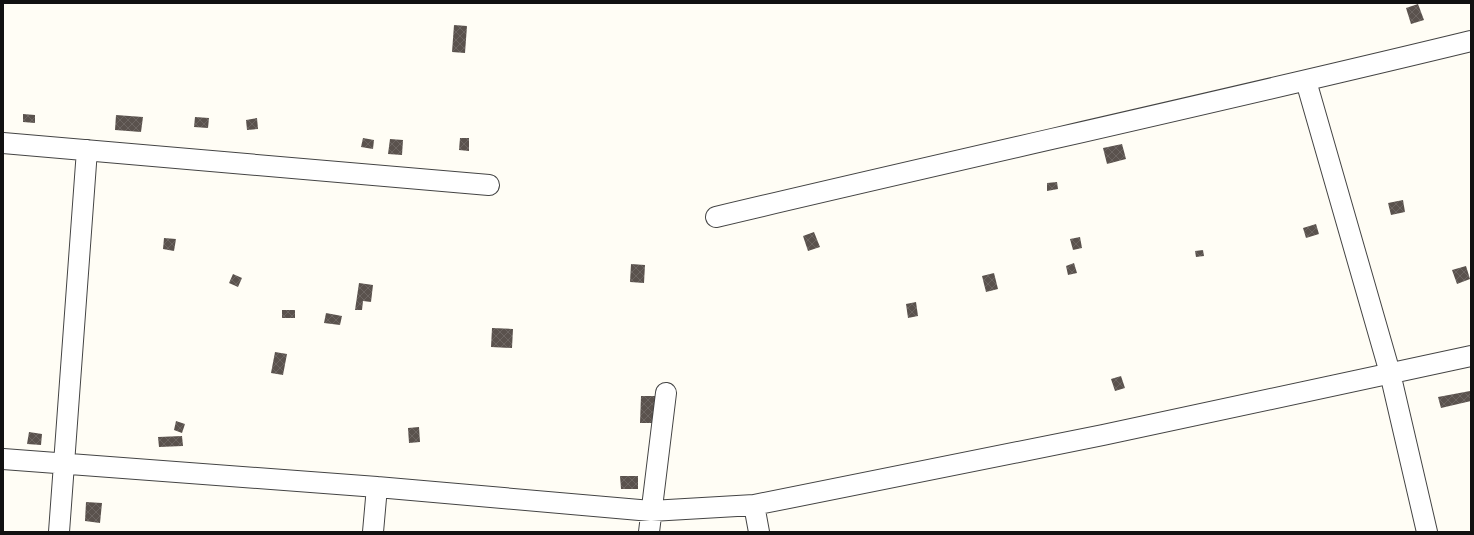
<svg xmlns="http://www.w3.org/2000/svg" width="1474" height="535" font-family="'Libre Baskerville',serif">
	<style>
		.building { fill: url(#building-cross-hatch) }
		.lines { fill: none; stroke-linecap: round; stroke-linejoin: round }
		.minor-casing { stroke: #444; stroke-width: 22 }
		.minor { stroke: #fff; stroke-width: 20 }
	</style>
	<defs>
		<pattern id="building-cross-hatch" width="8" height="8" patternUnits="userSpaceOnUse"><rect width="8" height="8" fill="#5a524d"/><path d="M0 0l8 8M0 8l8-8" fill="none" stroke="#6d6662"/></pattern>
	</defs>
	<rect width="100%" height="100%" fill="#fffdf5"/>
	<path class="building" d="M1418,4L1424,20L1411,24L1406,8Z
		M454,25L467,26L465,53L452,52Z
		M23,114L35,115V123L23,122Z
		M116,115L143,117L141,132L115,130Z
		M195,117L209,118L208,128L194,127Z
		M257,118L258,129L247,130L246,120Z
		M363,138L374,140L373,149L361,147Z
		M460,138H469V151L459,150Z
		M390,139L403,140L402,155L388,154Z
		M1122,144L1126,159L1107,164L1103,148Z
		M1057,182L1058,189L1047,191V183Z
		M1403,200L1405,212L1391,215L1388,203Z
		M1316,224L1319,234L1306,238L1303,228Z
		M814,232L820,247L808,251L803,236Z
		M1080,237L1082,248L1073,250L1070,239Z
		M164,238L176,239L174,251L163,249Z
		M1203,250L1204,256L1196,257L1195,251Z
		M1074,263L1077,273L1068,275L1066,266Z
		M631,264L645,265L644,283L630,282Z
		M1466,266L1470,279L1457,284L1452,270Z
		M994,273L998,289L986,292L982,276Z
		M233,274L242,278L238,287L229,283Z
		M359,283L373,285L371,302L363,301L362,310H355Z
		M916,302L918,316L908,318L906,304Z
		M282,310H295V318H282Z
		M326,313L342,316L340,325L324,323Z
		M492,328L513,329L512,348L491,347Z
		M275,352L287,354L283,375L271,373Z
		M1121,376L1125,388L1115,391L1111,379Z
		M1470,391L1471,401L1441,408L1438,397Z
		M641,396H656L655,423H640Z
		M176,421L185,424L182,433L174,430Z
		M419,427L420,442L409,443L408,428Z
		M29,432L42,434L41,445L27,444Z
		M182,436L183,446L159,447L158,437Z
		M620,476H638V489H621Z
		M86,502L102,503L100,523L85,521Z"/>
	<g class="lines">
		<defs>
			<path id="minor" d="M1306,81L1390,373L1427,532
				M3,143L489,185
				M716,217C968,157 1220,102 1471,41
				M3,459L377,487L651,511L754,505L1103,435L1471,356
				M754,505L759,532
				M59,532L87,150
				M373,532L377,487
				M649,532L666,393"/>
		</defs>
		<use href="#minor" class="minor-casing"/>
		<use href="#minor" class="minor"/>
	</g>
	<rect width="1474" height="535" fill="none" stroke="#111111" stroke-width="8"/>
</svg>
